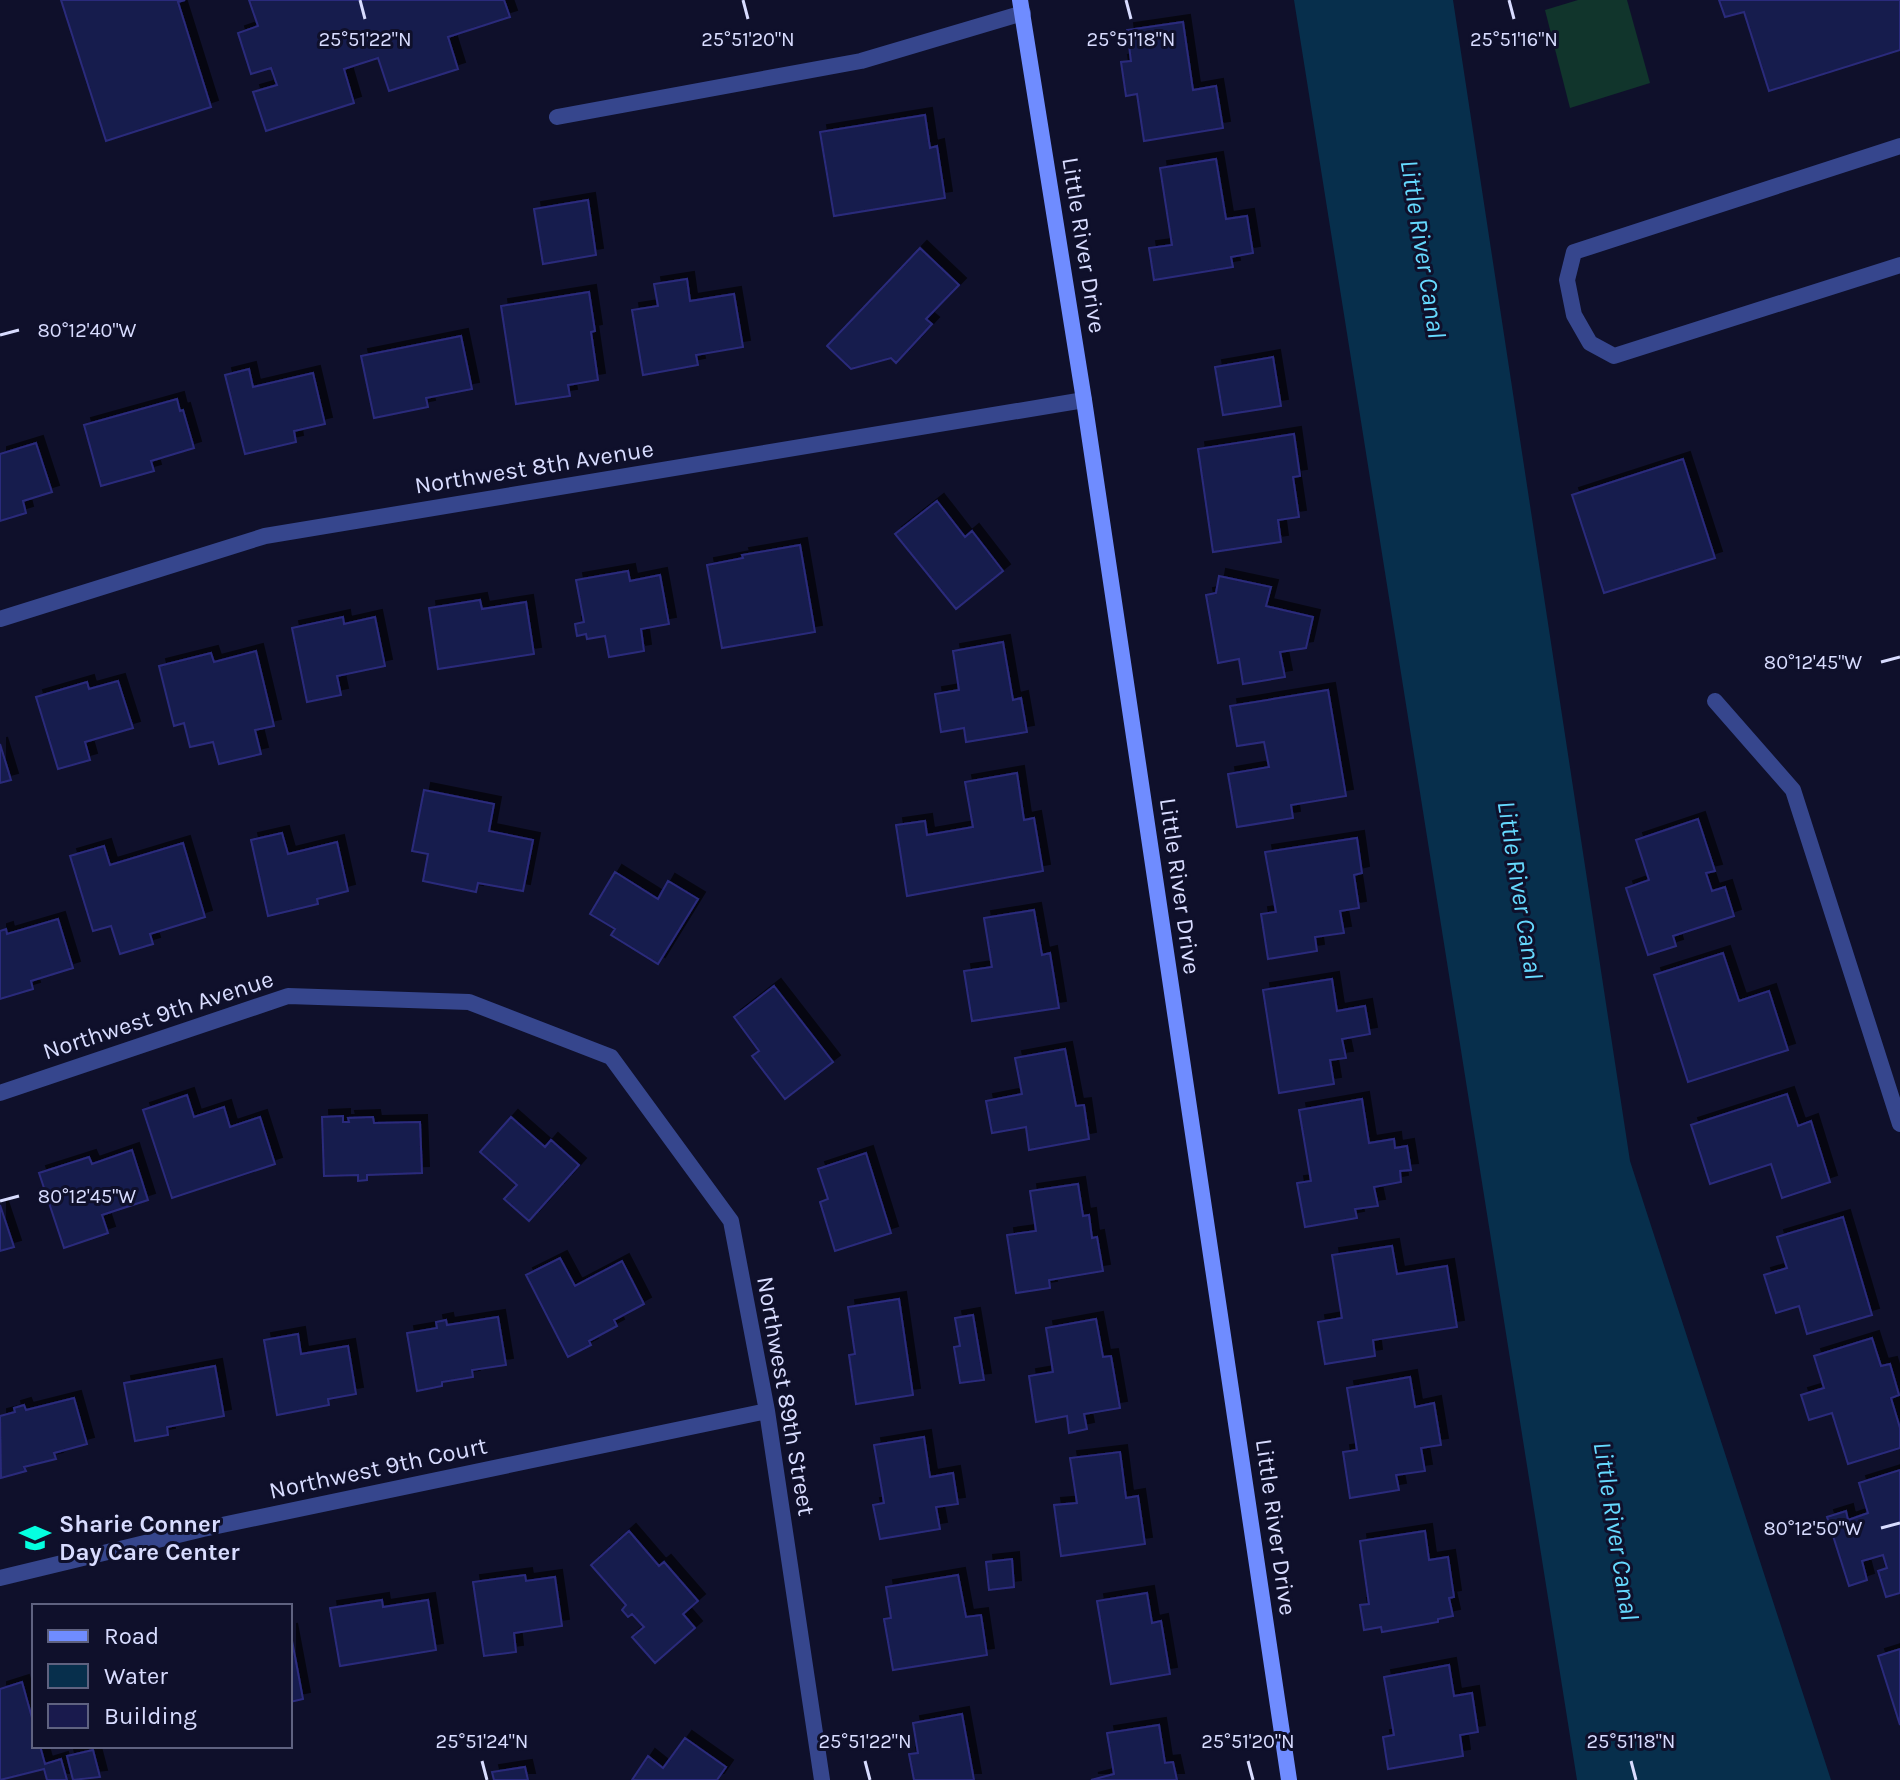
<svg xmlns="http://www.w3.org/2000/svg" width="1900" height="1780" font-family="Karla,sans-serif">
	<style>
		.green { fill: #11352c }
		.water { fill: #072f4c }
		.building { fill: #191a4d; stroke: #2a2c7b; stroke-width: 2; filter: url(#shadow) }
		.lines { fill: none; stroke-linecap: round; stroke-linejoin: round }
		.lane { stroke: #36468d; stroke-width: 16 }
		.street { stroke: #36468d; stroke-width: 16 }
		.secondary { stroke: #6f8cff; stroke-width: 16 }
		.ticks { fill: none; stroke: #d8dcff; stroke-width: 3 }
		.labels { text-anchor: middle; dominant-baseline: central; stroke-width: 6; stroke-linejoin: round; paint-order: stroke }
		.street-label { font-size: 24px; fill: #d8dcff; stroke: #0f102b }
		.poi-label { font-size: 24px; font-weight: bold; fill: #d8dcff; stroke: #0f102b; text-anchor: start }
		.water-label { font-size: 26px; font-style: italic; fill: #66daff; stroke: #0f102b }
		.ticks-label { font-size: 20px; text-anchor: middle; fill: #d8dcff; stroke: #0f102b; stroke-width: 6; stroke-linejoin: round; paint-order: stroke }
	</style>
	<defs>
		<filter id="shadow"><feDropShadow dx="7" dy="-7" stdDeviation="0" flood-color="#0009"/></filter>
	</defs>
	<rect width="100%" height="100%" fill="#0f102b"/>
	<path class="green" d="M1578,0H1627L1650,83L1570,108L1545,10Z"/>
	<path class="water" d="M1294,0H1453L1630,1161L1831,1780H1577Z"/>
	<path class="building" d="M61,0H185L178,2L211,107L106,141Z
		M249,0H504L510,17L448,37L458,69L389,91L378,58L344,69L354,103L266,131L253,92L277,85L271,68L251,74L238,33L258,26Z
		M1719,0H1900V50L1769,91L1744,12L1725,17Z
		M1183,22L1193,90L1216,86L1223,128L1144,141L1137,94L1126,96L1121,62L1131,61L1127,30Z
		M925,115L930,148L937,146L945,198L834,216L820,132Z
		M1216,159L1226,219L1247,216L1253,253L1231,257L1233,267L1154,280L1149,248L1172,245L1160,168Z
		M588,200L596,255L543,264L534,209Z
		M920,248L959,285L926,319L932,324L896,363L891,358L851,369L827,346Z
		M687,279L690,301L734,294L743,347L696,355L698,365L643,375L632,310L658,306L654,284Z
		M589,292L595,331L591,332L598,380L568,385L570,396L516,404L501,306Z
		M461,336L472,389L426,398L428,407L374,418L361,356Z
		M1273,357L1281,406L1223,415L1215,367Z
		M249,369L253,387L313,373L325,424L294,431L296,442L245,454L225,375Z
		M177,399L180,411L183,410L194,448L151,461L154,471L101,486L84,425Z
		M1294,434L1300,476L1293,477L1299,517L1278,520L1281,542L1213,552L1198,449Z
		M36,443L52,492L23,501L26,513L0,521V454Z
		M1683,459L1715,558L1604,593L1572,495Z
		M937,501L965,537L972,531L1003,571L956,609L895,534Z
		M800,545L815,632L722,648L707,565L743,558L742,555Z
		M628,571L630,581L660,575L669,624L641,629L644,651L609,657L605,636L587,639L586,634L577,636L575,624L584,622L576,580Z
		M1219,576L1271,587L1266,606L1313,617L1306,648L1280,652L1285,677L1243,684L1239,659L1218,663L1206,595L1216,593Z
		M480,600L482,609L526,602L534,654L438,669L429,608Z
		M343,617L344,624L375,617L385,666L337,676L341,695L307,702L292,628Z
		M1003,642L1013,700L1021,698L1027,732L966,742L964,728L941,732L935,694L959,690L953,651Z
		M256,651L274,726L255,730L261,754L219,764L213,742L190,747L184,723L174,726L159,666L211,653L214,662Z
		M118,681L133,728L85,742L90,760L58,769L36,697L87,682L89,689Z
		M1328,690L1346,796L1291,805L1293,818L1237,827L1228,774L1269,767L1264,742L1237,746L1230,706Z
		M0,744L11,780L0,783Z
		M1017,773L1024,820L1034,818L1043,871L907,896L896,825L925,821L927,835L973,827L965,782Z
		M424,790L494,804L489,831L533,840L523,891L478,883L476,892L423,881L428,854L412,851Z
		M1698,819L1715,871L1706,873L1712,891L1725,887L1734,916L1673,936L1676,946L1648,955L1626,888L1649,880L1636,840Z
		M282,833L288,854L337,842L348,891L317,899L318,904L268,916L251,840Z
		M1357,838L1362,873L1354,875L1359,908L1340,911L1344,933L1315,937L1317,951L1268,959L1261,914L1276,912L1265,852Z
		M183,843L205,917L150,934L153,944L120,954L111,926L93,931L70,856L104,846L110,865Z
		M615,872L658,899L668,881L698,899L658,964L611,935L615,929L590,914Z
		M1034,910L1042,955L1050,953L1059,1008L972,1021L964,971L992,967L984,918Z
		M58,919L73,968L31,981L33,989L0,999V931L6,929L7,934Z
		M1723,953L1739,1001L1769,991L1788,1050L1688,1082L1654,975Z
		M1332,979L1337,1011L1365,1006L1370,1034L1342,1039L1346,1058L1330,1060L1334,1084L1279,1093L1263,990Z
		M774,986L833,1062L785,1099L752,1056L759,1051L734,1017Z
		M1065,1049L1076,1106L1084,1105L1089,1139L1029,1150L1026,1127L992,1133L986,1101L1022,1094L1015,1058Z
		M1787,1094L1798,1126L1811,1121L1830,1182L1782,1198L1771,1164L1710,1184L1691,1125Z
		M187,1095L194,1117L224,1107L230,1127L260,1117L275,1164L172,1198L143,1110Z
		M1362,1099L1369,1143L1394,1139L1395,1148L1407,1146L1411,1170L1400,1171L1401,1182L1374,1187L1378,1206L1355,1209L1357,1218L1305,1227L1297,1183L1311,1181L1299,1110Z
		M343,1116V1122H349L348,1118L373,1117L374,1123L420,1122L422,1173L367,1175V1180L358,1181V1175L324,1176L322,1117Z
		M511,1117L545,1147L551,1140L579,1165L529,1221L504,1199L517,1185L480,1152Z
		M132,1150L148,1200L102,1215L108,1233L64,1248L39,1173L89,1157L92,1164Z
		M866,1153L891,1233L835,1251L820,1202L828,1199L818,1169Z
		M1078,1184L1083,1216L1089,1215L1092,1238L1097,1237L1103,1271L1049,1280L1050,1288L1016,1293L1007,1235L1036,1231L1030,1191Z
		M0,1205L14,1247L0,1251Z
		M1843,1217L1872,1315L1807,1334L1799,1306L1776,1313L1764,1275L1787,1268L1777,1237Z
		M1392,1246L1397,1274L1447,1266L1457,1327L1373,1340L1375,1356L1325,1364L1318,1322L1342,1318L1332,1255Z
		M560,1258L575,1286L622,1261L644,1304L614,1320L617,1326L589,1341L591,1345L568,1357L526,1275Z
		M899,1299L913,1395L856,1404L849,1355L855,1354L848,1307Z
		M973,1315L984,1380L960,1383L954,1347L960,1346L955,1318Z
		M498,1317L506,1365L472,1370L473,1377L442,1382V1386L417,1391L407,1333L437,1328L436,1322L446,1320L447,1325Z
		M1096,1319L1103,1357L1111,1356L1120,1408L1084,1414L1087,1429L1069,1433L1067,1416L1036,1422L1029,1376L1053,1372L1046,1328Z
		M298,1334L301,1354L348,1346L356,1394L328,1399L329,1405L277,1415L264,1340Z
		M1872,1338L1881,1366L1890,1364L1899,1395L1891,1398L1900,1428V1448L1848,1464L1832,1413L1809,1420L1801,1395L1824,1388L1814,1356Z
		M215,1366L224,1416L167,1427L168,1435L135,1441L124,1383Z
		M1410,1377L1415,1407L1434,1403L1441,1445L1421,1448L1425,1471L1396,1475L1399,1490L1350,1498L1343,1452L1357,1450L1347,1388Z
		M74,1398L87,1444L54,1453L56,1459L24,1467L26,1471L1,1478L0,1416L15,1412L14,1408L24,1405L26,1410Z
		M924,1437L930,1477L953,1473L958,1504L936,1507L940,1529L880,1539L873,1505L884,1503L874,1445Z
		M1120,1452L1126,1498L1138,1496L1145,1544L1061,1556L1054,1505L1077,1503L1070,1458Z
		M1900,1470V1593L1886,1597L1878,1571L1887,1568L1883,1555L1862,1561L1867,1580L1849,1586L1827,1517L1846,1511L1848,1520L1868,1513L1859,1483Z
		M629,1531L659,1566L664,1562L698,1601L683,1614L695,1628L655,1663L632,1637L644,1627L632,1614L628,1617L622,1610L626,1605L591,1565Z
		M1425,1531L1429,1560L1448,1557L1454,1597L1449,1598L1453,1616L1438,1619V1622L1382,1632L1381,1627L1364,1630L1360,1605L1369,1604L1360,1541Z
		M1012,1559L1014,1587L989,1590L986,1562Z
		M525,1575L526,1581L555,1577L562,1626L514,1633L516,1652L484,1656L473,1582Z
		M958,1575L966,1617L981,1615L987,1655L893,1670L884,1619L891,1618L886,1587Z
		M1147,1593L1152,1623L1161,1621L1170,1674L1111,1684L1097,1601Z
		M382,1600L383,1607L428,1600L436,1650L340,1666L330,1608Z
		M290,1630L303,1699L290,1702Z
		M1900,1649V1725L1878,1656Z
		M1449,1665L1454,1696L1472,1693L1478,1732L1460,1735L1463,1756L1388,1769L1383,1737L1394,1735L1384,1677Z
		M22,1682L34,1725V1746H40L45,1764L61,1759L67,1780H47L44,1769L0,1780V1689Z
		M962,1714L974,1780H914L909,1754L918,1753L913,1723Z
		M1159,1725L1165,1763L1173,1762L1177,1780H1091L1114,1774L1107,1733Z
		M685,1738L726,1767L717,1780H632L648,1756L663,1768Z
		M93,1750L100,1777L73,1780L67,1756Z
		M525,1767L528,1780H494L492,1772Z"/>
	<g class="lines">
		<path class="lane" d="M1900,146L1574,252L1567,280L1574,315L1590,343L1614,356L1900,265"/>
		<path class="street" d="M557,117L861,61L1023,13
			M0,619L265,536L1084,400
			M1715,701L1793,790L1900,1124
			M0,1093L288,996L469,1002L611,1057L731,1221L767,1411L822,1780
			M0,1578L203,1529L767,1411"/>
		<path class="secondary" d="M1020,0L1084,400L1289,1780"/>
	</g>
	<path class="ticks" d="M360,0L365,19M743,0L748,19M1126,0L1131,19M1509,0L1514,19M0,335L19,330M1881,662L1900,657M0,1201L19,1196M1881,1528L1900,1523M482,1761L487,1780M865,1761L870,1780M1248,1761L1253,1780M1631,1761L1636,1780"/>
	<defs>
		<symbol id="school-bare" viewBox="-9 -9 18 18"><path d="M0-5L7-2L0 1L-7-2ZM-4 1L0 2.5L4 1V4Q0 6-4 4Z" fill="#04ffe0" stroke="#0f102b" stroke-width="2.5" paint-order="stroke"/></symbol>
	</defs>
	<g fill-rule="evenodd">
		<use href="#school-bare" x="13" y="1516" width="44" height="44"/>
	</g>
	<g class="labels">
		<g class="street-label">
			<text transform="translate(1084 245) rotate(81)">Little River Drive</text>
			<text transform="translate(534 467) rotate(-9)">Northwest 8th Avenue</text>
			<text transform="translate(1180 886) rotate(82)">Little River Drive</text>
			<text transform="translate(158 1015) rotate(-18)">Northwest 9th Avenue</text>
			<text transform="translate(786 1396) rotate(80)">Northwest 89th Street</text>
			<text transform="translate(378 1468) rotate(-12)">Northwest 9th Court</text>
			<text transform="translate(1276 1527) rotate(82)">Little River Drive</text>
		</g>
		<g class="poi-label">
			<text x="59" y="1524">Sharie Conner<tspan x="59" dy="28">Day Care Center</tspan></text>
		</g>
		<g class="water-label">
			<text transform="translate(1423 249) rotate(81)">Little River Canal</text>
			<text transform="translate(1520 890) rotate(81)">Little River Canal</text>
			<text transform="translate(1616 1531) rotate(81)">Little River Canal</text>
		</g>
	</g>
	<g class="ticks-label">
		<text x="365" y="46">25°51'22"N</text>
		<text x="748" y="46">25°51'20"N</text>
		<text x="1131" y="46">25°51'18"N</text>
		<text x="1514" y="46">25°51'16"N</text>
		<text x="87" y="337">80°12'40"W</text>
		<text x="1813" y="669">80°12'45"W</text>
		<text x="87" y="1203">80°12'45"W</text>
		<text x="1813" y="1535">80°12'50"W</text>
		<text x="482" y="1748">25°51'24"N</text>
		<text x="865" y="1748">25°51'22"N</text>
		<text x="1248" y="1748">25°51'20"N</text>
		<text x="1631" y="1748">25°51'18"N</text>
	</g>
	<rect x="32" y="1604" width="260" height="144" fill="#0f102b" stroke="#5f6280" stroke-width="2"/>
	<rect x="48" y="1630" width="40" height="12" fill="#6f8cff" stroke="#5f6280" stroke-width="2"/>
	<text x="104" y="1644" font-size="24" fill="#d8dcff">Road</text>
	<rect x="48" y="1664" width="40" height="24" fill="#072f4c" stroke="#5f6280" stroke-width="2"/>
	<text x="104" y="1684" font-size="24" fill="#d8dcff">Water</text>
	<rect x="48" y="1704" width="40" height="24" fill="#191a4d" stroke="#5f6280" stroke-width="2"/>
	<text x="104" y="1724" font-size="24" fill="#d8dcff">Building</text>
</svg>
